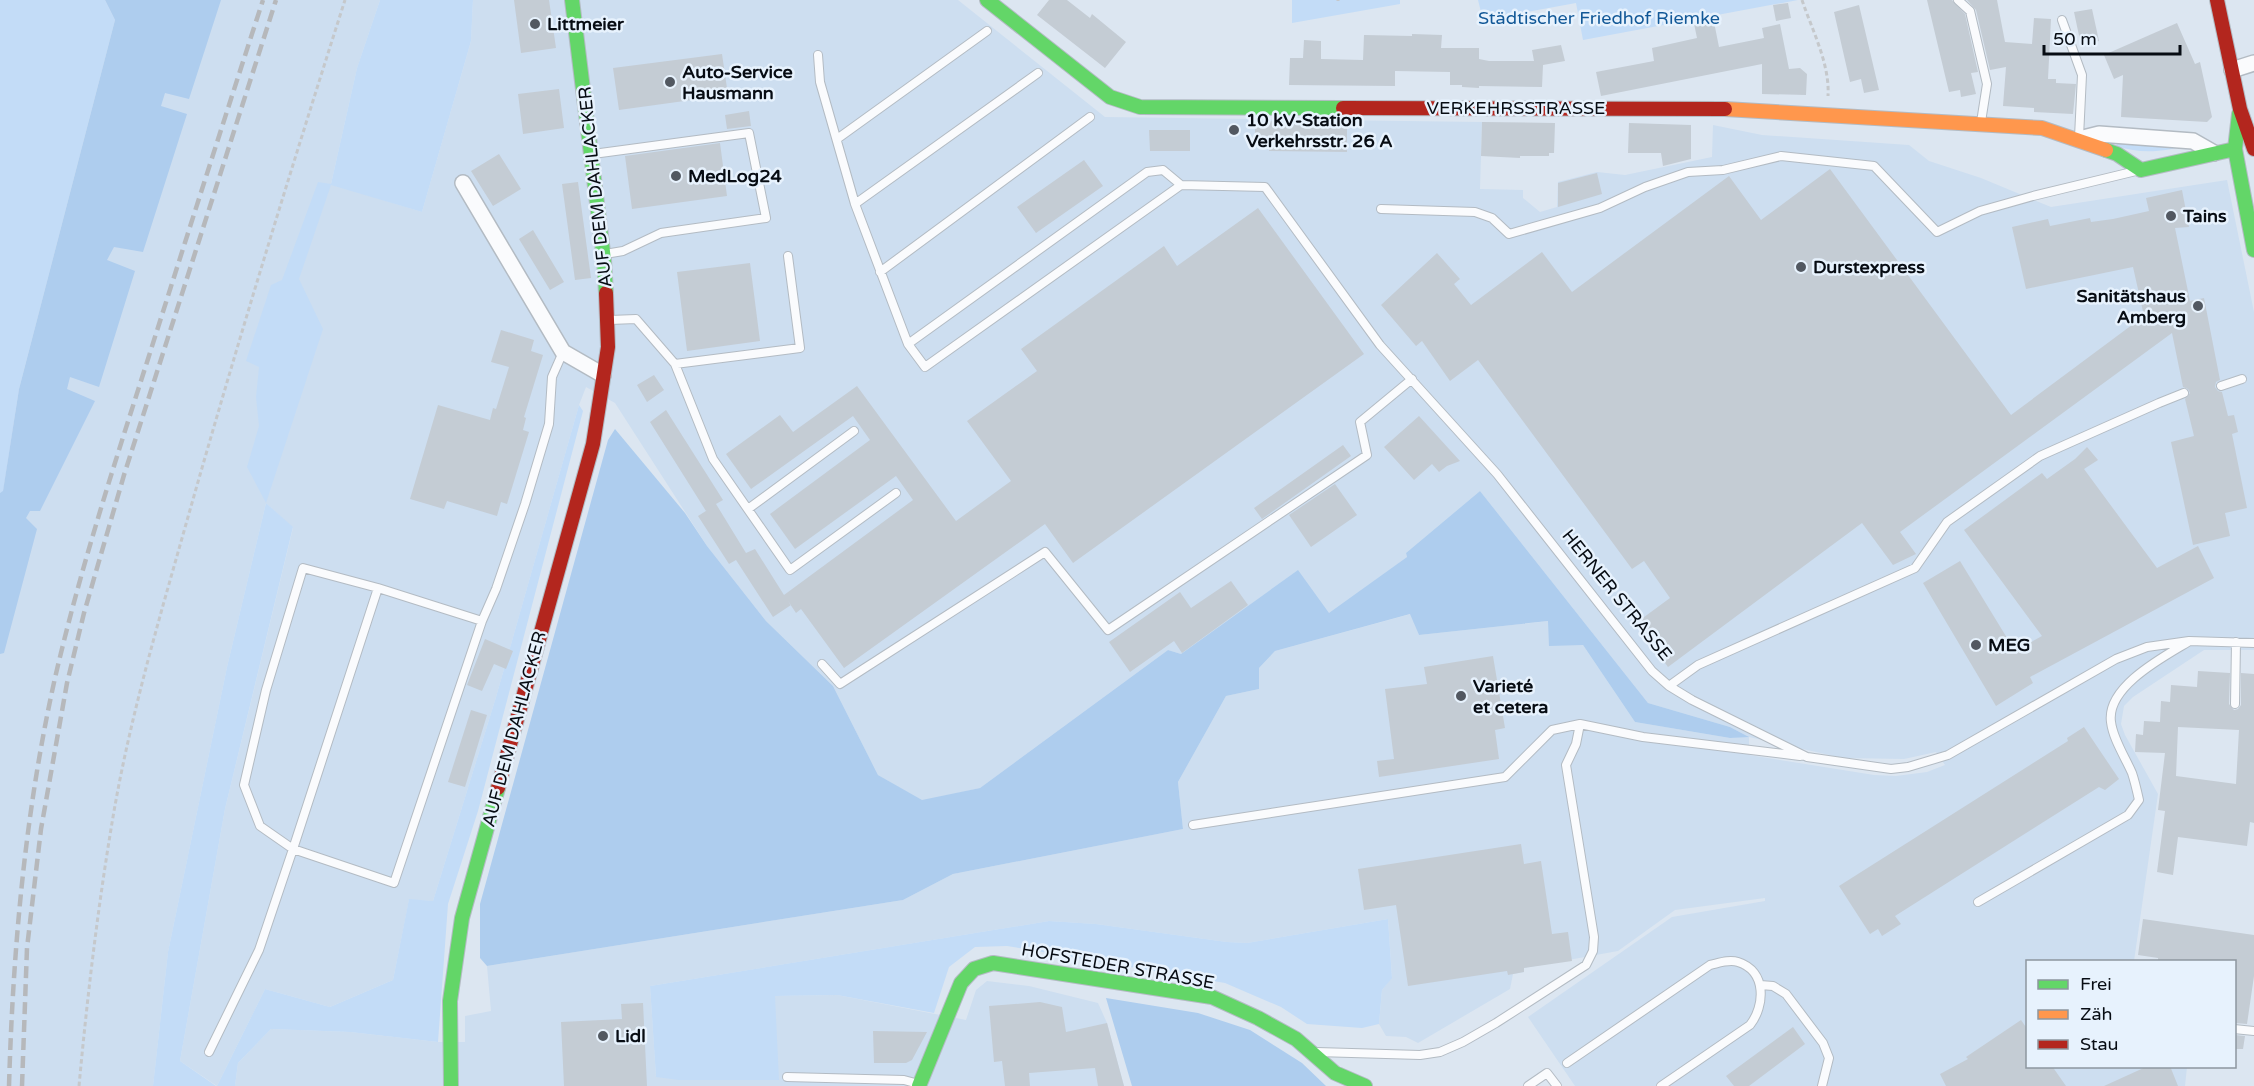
<svg xmlns="http://www.w3.org/2000/svg" width="2254" height="1086" font-family="'Varela Round',sans-serif">
	<style>
		.built { fill: #cddef0; fill-rule: evenodd }
		.green { fill: #c3dcf7 }
		.forest { fill: #aecdee }
		.building { fill: #c4ccd4; fill-rule: evenodd }
		.lines { fill: none; stroke-linecap: round; stroke-linejoin: round }
		.lane-casing { stroke: #b3bbc3; stroke-width: 10 }
		.street-casing { stroke: #b3bbc3; stroke-width: 18 }
		.fast-casing { stroke: #b3bbc3; stroke-width: 16 }
		.slow-casing { stroke: #b3bbc3; stroke-width: 16 }
		.jam-casing { stroke: #b3bbc3; stroke-width: 16 }
		.path { stroke: #c5c8cb; stroke-width: 3; stroke-dasharray: 4.5 3; stroke-linecap: butt }
		.lane { stroke: #fafbfd; stroke-width: 8 }
		.street { stroke: #fafbfd; stroke-width: 15 }
		.fast { stroke: #63d668; stroke-width: 14 }
		.slow { stroke: #ff974d; stroke-width: 14 }
		.jam { stroke: #b3261e; stroke-width: 14 }
		.rail { stroke: #b6b8bb; stroke-width: 4.5; stroke-dasharray: 12 6; stroke-linecap: butt }
		.poi-dot { fill: #525861; stroke: #e7f2fd; stroke-width: 2 }
		.labels { text-anchor: middle; dominant-baseline: central; stroke-width: 5; stroke-linejoin: round; paint-order: stroke }
		.park-label { font-size: 18px; fill: #125897; stroke: #e7f2fd }
		.poi-label { font-size: 18px; font-weight: bold; fill: #070c13; stroke: #e7f2fd; text-anchor: start }
		.street-label { font-size: 18px; fill: #070c13; stroke: #e7f2fd }
	</style>
	<rect width="100%" height="100%" fill="#dce6f1"/>
	<path class="built" d="M186,0H380L357,68L331,184L422,212L471,41L473,0H958L1105,117L1482,122L1480,189L1523,190V198L1540,212L1557,207L1558,182L1597,172L1625,175L1712,157L1713,125L1762,135L1909,145L1929,161L1981,178L2051,207L2227,180L2254,312V650H2204L2133,697L2124,706L2121,724L2125,735L2158,794L2134,961L2028,962V1066L2187,1067L2185,1086H1575L1528,1017L1672,917L1765,901V898L1675,910L1618,951L1524,968V972L1513,974L1510,989L1418,1043L1406,1037L1386,1036L1379,1024L1382,990L1392,977L1388,919L1247,943L1227,942L1096,924L1049,921L650,986L656,1077L775,996L837,995L966,1020L976,990L987,981L1029,986L1098,1003L1107,1023L1124,1086H235L238,1063L271,1029L350,1032L438,1042H465V1016L491,1011L487,966L903,900L953,874L1183,829L1178,782L1226,696L1259,689V668L1275,651L1411,614L1419,635L1549,621L1583,645L1635,722L1730,738L1747,736L1730,727L1648,703L1480,491L1406,553L1407,557L1329,614L1297,571L1181,654L1168,650L980,788L922,801L878,775L833,686L766,621L707,546L615,403L586,387L579,405L496,697L433,901L409,900L393,980L330,1007L265,989L217,1086L180,1061L225,809L293,528L266,503L227,667L168,952L153,1086H0V613L25,512ZM1749,737L1843,758L1904,759L1936,752L1945,765L1927,772L1896,776L1874,775L1749,755Z"/>
	<path class="green" d="M0,0H105L115,20L19,389L3,492L0,493Z
		M380,0H473L471,41L422,212L331,185L299,279L323,329L266,503L293,527L225,809L180,1061L216,1086H153L168,952L227,667L266,503L247,467L259,426L256,397L259,367L246,361L271,285L282,280L318,182L331,184L357,68Z
		M1292,0H1400V4L1292,23Z
		M1478,0H1798L1583,40L1576,3L1483,20Z
		M2115,139L2190,145C2165,151 2143,155 2117,146Z
		M579,405L583,411L478,811L448,904L438,1042L350,1032L271,1029L238,1063L235,1086H217L265,989L330,1007L393,980L409,899L433,901L496,697Z
		M1388,919L1392,978L1382,990L1379,1024L1362,1028L1307,1024L1281,1007L1225,983L1007,946L975,947L949,967L934,1013L837,995L775,996L779,1080H679L656,1077L650,986L1049,921L1096,924L1227,942L1247,943Z"/>
	<path class="forest" d="M105,0H221L189,99L165,93L161,106L187,114L143,252L114,247L107,260L135,271L99,387L70,377L67,389L95,401L40,511H30L26,518L37,529L4,653L0,654V493L3,491L19,389L115,20Z
		M615,429L685,513L707,546L766,621L833,686L878,775L922,800L980,788L1168,650L1181,654L1298,570L1329,613L1407,557L1406,553L1480,491L1648,703L1730,727L1749,737L1730,738L1635,722L1583,645L1549,646L1548,621L1419,635L1410,614L1275,651L1259,668V689L1226,696L1178,782L1183,829L953,874L903,900L487,966L480,958V904L608,440Z
		M1106,998L1198,1013L1250,1030L1302,1063L1326,1086H1132Z"/>
	<path class="building" d="M514,0H549L556,48L521,53Z
		M1049,0H1067L1090,18L1092,14L1126,42L1105,68L1037,15Z
		M1927,0H1952L1965,14L1978,72L1971,73L1976,94L1961,97L1960,90L1949,92Z
		M1967,0H1997L2005,42L2032,44L2034,18L2051,19L2048,79H2056V83L2076,84L2073,114L2034,112V108L2003,106L2006,67L1990,70L1976,10Z
		M1788,3L1791,18L1776,21L1773,5Z
		M1859,5L1879,90L1864,93L1861,79L1850,82L1834,12Z
		M2092,9L2099,41L2081,45L2074,12Z
		M1709,16L1710,18L1713,17L1719,47L1764,38L1762,28L1780,24L1789,69L1800,68L1807,74L1806,95L1762,94V64L1601,96L1596,72L1654,61L1652,48L1697,38L1693,19Z
		M2177,23L2195,64L2200,62L2212,117L2207,122L2121,117L2123,75L2114,79L2104,55Z
		M1412,34L1442,35L1441,48H1479V59L1489,61H1534L1532,50L1561,45L1565,61L1543,65L1542,87L1479,86V88L1462,87V85H1450V72L1395,71V86L1289,85L1290,58H1303L1304,40L1321,41V59L1363,60L1364,35L1412,36Z
		M722,54L728,95L619,110L613,68Z
		M559,89L564,128L523,134L518,94Z
		M749,111L751,126L727,129L725,115Z
		M1255,121L1347,122V152L1269,151L1270,137H1255Z
		M1482,122L1555,123L1554,153H1549V156H1520V158L1481,156Z
		M1629,123L1691,125V159L1663,166L1661,153H1628Z
		M1149,130H1190V151H1150Z
		M720,143L727,196L632,209L625,156Z
		M499,154L521,189L493,206L471,171Z
		M1084,160L1103,186L1036,233L1017,207Z
		M1830,169L2011,415L2144,316L2133,267L2026,289L2012,227L2048,219L2050,226L2090,218L2091,222L2113,219L2149,211L2146,198L2182,190L2189,227L2175,228L2190,301L2204,298L2220,380L2216,382L2215,387L2218,391L2222,392L2228,416L2234,415L2238,432L2232,434L2247,508L2225,513L2230,536L2193,545L2171,442L2194,436L2185,399L2190,393L2188,389L2183,387L2172,333L1900,532L1916,554L1893,565L1862,523L1668,667L1636,623L1670,598L1644,561L1632,569L1478,360L1450,381L1422,341L1416,346L1381,305L1437,253L1460,279L1454,284L1471,305L1542,252L1572,292L1729,176L1761,220Z
		M1597,173L1602,194L1558,207V183Z
		M578,182L591,278L575,280L562,184Z
		M1258,208L1364,354L1073,563L1045,524L844,668L801,609L796,613L788,601L791,605L773,617L736,560L729,564L698,516L709,509L706,511L650,422L666,410L723,500L716,504L746,553L755,549L784,595L913,500L896,476L795,549L770,514L870,440L853,416L751,489L726,454L780,415L793,432L857,386L956,521L1011,481L967,421L1037,371L1021,349L1164,246L1177,266Z
		M533,230L564,282L550,290L519,239Z
		M750,263L760,341L687,351L677,272Z
		M501,330L534,340L531,351L543,355L524,417L526,418L523,430L529,432L507,504L501,502L497,516L447,501L444,509L410,499L438,405L490,420L493,408L496,409L509,367L491,362Z
		M654,375L664,390L647,402L637,385Z
		M1419,416L1460,461L1447,466L1439,472L1432,464L1414,480L1384,447Z
		M1343,445L1351,456L1262,519L1254,508Z
		M2087,447L2098,460L2084,469L2157,568L2198,546L2214,578L2030,677L2033,683L1996,706L1923,583L1960,561L2015,651L2042,636L1964,530L2042,473L2047,479L2075,459Z
		M1335,484L1357,515L1311,547L1289,515Z
		M1231,581L1248,605L1182,653L1174,641L1130,672L1109,642L1180,592L1191,608Z
		M485,639L513,651L506,669L494,664L482,691L467,685Z
		M1493,656L1505,728L1495,730L1499,759L1379,777L1377,761L1394,759L1385,689L1427,684L1424,667Z
		M2198,671L2230,673L2229,704L2234,710L2238,709L2241,705V673L2254,674V823L2250,822L2247,846L2178,837L2173,875L2157,872L2165,811L2158,810L2165,753L2135,752L2136,734L2143,735L2144,721L2160,722L2161,701L2170,702L2171,685L2197,687ZM2178,727L2239,730L2236,784L2176,776Z
		M471,710L487,715L465,787L448,782Z
		M2084,727L2119,779L2105,790L2099,787L1895,916L1901,924L1882,936L1878,929L1870,934L1839,886L2068,741L2067,738Z
		M1521,844L1524,864L1541,861L1552,934L1568,932L1572,961L1524,968V972L1508,975L1507,971L1408,986L1396,905L1364,910L1358,869Z
		M2143,919L2254,935V976L2247,1024L2235,1023V962H2158V958L2138,955Z
		M1040,1002L1062,1007L1066,1032L1107,1023L1124,1086H1098L1095,1068L1029,1073L1030,1086H1005L1002,1061L994,1062L989,1006Z
		M643,1003L647,1086H564L561,1022L622,1019L621,1004Z
		M2021,1020L2028,1030V1066H2052L2066,1086H1946L1940,1074L1968,1059L1966,1057Z
		M1793,1027L1805,1044L1749,1086H1734L1726,1076Z
		M873,1031L927,1032L912,1060L906,1063H874Z
		M2235,1035L2245,1036L2243,1049H2235Z
		M2148,1066H2170L2178,1086H2104Z"/>
	<g class="lines">
		<defs>
			<path id="lane" d="M1958,0L1970,11L1987,84L1981,122
				M2062,20L2082,75L2079,137
				M818,55L820,82L855,204L908,344L925,367L1181,185
				M837,139L987,31
				M593,154L749,133L766,218L661,233L623,251L605,254
				M855,204L1038,73
				M1381,209L1475,212L1492,218L1509,234L1600,208L1645,187L1688,172L1723,170L1781,156L1874,166L1937,232L1980,211L2033,196L2136,171
				M880,272L1090,117
				M610,320L636,319L675,364L713,459L790,570L896,493
				M908,344L1147,172L1163,170L1181,185L1265,187L1380,345L1497,474L1652,671L1669,686L1692,700L1807,757L1891,769L1908,767L1948,755L2116,659L2147,647L2189,641L2254,643
				M675,364L800,348L788,256
				M2221,386L2242,379
				M748,509L854,431
				M482,621L378,588L293,849L394,883L482,621L496,589L525,504L549,424L552,377L563,352
				M822,664L840,684L1045,552L1108,630L1367,455L1360,422L1412,379
				M1669,686L1698,665L1915,568L1947,522L2040,456L2159,403L2184,393
				M2235,704L2236,642
				M1193,825L1505,777L1552,730L1580,724L1643,737L1800,756
				M1978,902L2128,815L2139,800C2137,791 2135,782 2132,773C2125,757 2113,739 2111,722C2106,687 2163,657 2188,642
				M1760,985L1773,986L1786,994L1823,1043L1829,1058L1822,1086
				M2234,1029L2254,1031
				M209,1052L259,950L293,849L260,826L244,785L266,690L303,568L378,588
				M1317,1052L1420,1055L1440,1052L1463,1042L1496,1023L1586,965L1593,951L1594,937L1566,765L1576,744L1580,724
				M1567,1063L1710,965C1719,963 1729,959 1738,962C1767,971 1765,1006 1750,1025L1661,1086
				M787,1077L904,1080L919,1084
				M1528,1086L1547,1073L1557,1086"/>
			<path id="street" d="M2232,70L2254,63
				M2079,139L2099,134L2193,141L2214,153
				M463,183L563,352L603,375"/>
			<path id="fast" d="M572,0L604,260L606,293
				M987,0L1110,97L1140,107L1343,108
				M2239,114L2235,149L2254,250
				M2106,150L2117,154L2141,170L2235,149
				M451,1086L450,1001L462,918L498,788
				M919,1086L961,983L974,969L993,963L1212,997L1258,1018L1296,1039L1335,1073L1365,1086"/>
			<path id="slow" d="M1725,109L2042,128L2106,150"/>
			<path id="jam" d="M2217,0L2240,109L2254,149
				M1343,108L1725,109
				M498,788L593,444L608,347L606,293"/>
		</defs>
		<use href="#lane" class="lane-casing"/>
		<use href="#street" class="street-casing"/>
		<use href="#fast" class="fast-casing"/>
		<use href="#slow" class="slow-casing"/>
		<use href="#jam" class="jam-casing"/>
		<path class="path" d="M1338,0V1
			M1802,0C1812,30 1830,64 1828,96
			M79,1086C87,1000 97,914 111,829C128,723 159,620 188,517C237,344 290,172 345,0"/>
		<use href="#lane" class="lane"/>
		<use href="#street" class="street"/>
		<use href="#fast" class="fast"/>
		<use href="#slow" class="slow"/>
		<use href="#jam" class="jam"/>
		<path class="rail" d="M9,1086C13,949 25,812 55,678C80,570 114,465 148,359C186,239 224,120 263,0
			M22,1086L27,948L41,829L67,683L84,613L124,475L276,0"/>
	</g>
	<g class="poi-dot">
		<circle cx="535" cy="24" r="6"/>
		<circle cx="670" cy="82" r="6"/>
		<circle cx="1234" cy="130" r="6"/>
		<circle cx="676" cy="176" r="6"/>
		<circle cx="2171" cy="216" r="6"/>
		<circle cx="1801" cy="267" r="6"/>
		<circle cx="2198" cy="306" r="6"/>
		<circle cx="1976" cy="645" r="6"/>
		<circle cx="1461" cy="696" r="6"/>
		<circle cx="603" cy="1036" r="6"/>
	</g>
	<g class="labels">
		<g class="park-label">
			<text x="1599" y="18">Städtischer Friedhof Riemke</text>
		</g>
		<g class="poi-label">
			<text x="547" y="24">Littmeier</text>
			<text x="682" y="72">Auto-Service<tspan x="682" dy="21">Hausmann</tspan></text>
			<text x="1246" y="120">10 kV-Station<tspan x="1246" dy="21">Verkehrsstr. 26 A</tspan></text>
			<text x="688" y="176">MedLog24</text>
			<text x="2183" y="216">Tains</text>
			<text x="1813" y="267">Durstexpress</text>
			<text x="2186" y="296" text-anchor="end">Sanitätshaus<tspan x="2186" dy="21">Amberg</tspan></text>
			<text x="1988" y="645">MEG</text>
			<text x="1473" y="686">Varieté<tspan x="1473" dy="21">et cetera</tspan></text>
			<text x="615" y="1036">Lidl</text>
		</g>
		<g class="street-label">
			<text x="1516" y="108">VERKEHRSSTRASSE</text>
			<text transform="translate(595 187) rotate(-96)">AUF DEM DAHLACKER</text>
			<text transform="translate(1617 595) rotate(51)">HERNER STRASSE</text>
			<text transform="translate(514 729) rotate(-75)">AUF DEM DAHLACKER</text>
			<text transform="translate(1118 966) rotate(10)">HOFSTEDER STRASSE</text>
		</g>
	</g>
	<rect x="2026" y="960" width="210" height="108" fill="#e7f2fd" stroke="#8d969f" stroke-width="1.5"/>
	<rect x="2038" y="980" width="30" height="9" fill="#63d668" stroke="#8d969f" stroke-width="1.5"/>
	<text x="2080" y="990" font-size="18" fill="#070c13">Frei</text>
	<rect x="2038" y="1010" width="30" height="9" fill="#ff974d" stroke="#8d969f" stroke-width="1.5"/>
	<text x="2080" y="1020" font-size="18" fill="#070c13">Zäh</text>
	<rect x="2038" y="1040" width="30" height="9" fill="#b3261e" stroke="#8d969f" stroke-width="1.5"/>
	<text x="2080" y="1050" font-size="18" fill="#070c13">Stau</text>
	<path d="M2044 45v9h136v-9" fill="none" stroke="#070c13" stroke-width="3"/>
	<text x="2053" y="45" font-size="18" fill="#070c13" stroke="#e7f2fd" stroke-width="4.5" paint-order="stroke">50 m</text>
</svg>
